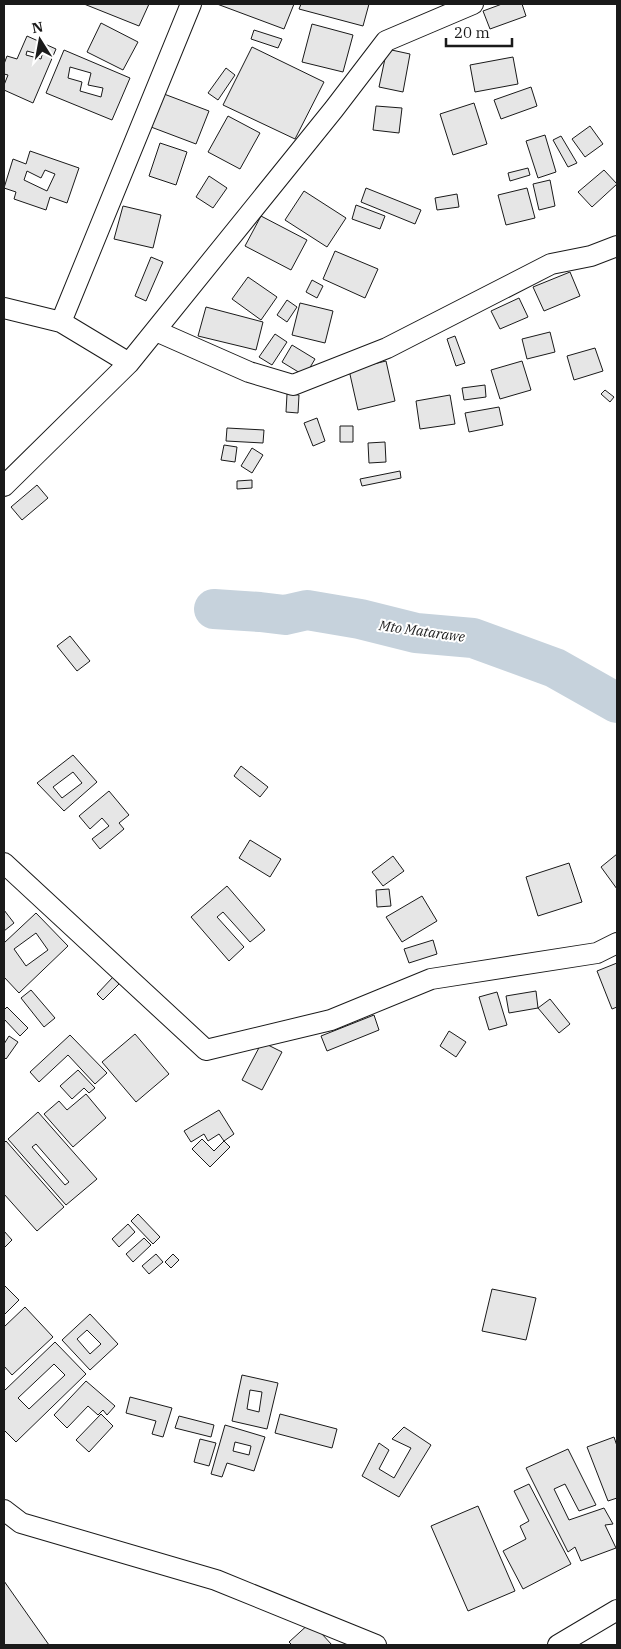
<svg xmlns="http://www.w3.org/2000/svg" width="621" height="1649" font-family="'IBM Plex Serif',serif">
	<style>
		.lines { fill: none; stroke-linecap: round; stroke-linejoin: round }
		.river { stroke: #c6d2dc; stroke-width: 40 }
		.building { fill: #e6e6e6; stroke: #1a1a1a; fill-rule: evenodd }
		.minor-casing { stroke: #1a1a1a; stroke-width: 22 }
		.minor { stroke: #fff; stroke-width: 20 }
		.labels { text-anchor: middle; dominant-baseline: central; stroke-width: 4; stroke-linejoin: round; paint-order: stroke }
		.water-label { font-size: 14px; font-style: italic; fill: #1a1a1a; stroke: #fff }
	</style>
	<rect width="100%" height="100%" fill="#fff"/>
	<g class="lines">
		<path class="river" d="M214,609L260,612L285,615L307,610L360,619L416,633L473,638L555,668L617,703"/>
	</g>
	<path class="building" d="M84,4H149L139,26Z
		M217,4H294L284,29Z
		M301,4H369L363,26L299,9Z
		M502,4H522L526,16L490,29L483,11Z
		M101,23L138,42L123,70L87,52Z
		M312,24L353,35L343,72L302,62Z
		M254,30L282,39L278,48L251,39Z
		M27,36L56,49L33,103L4,90V85L8,75L4,74V64L7,56L17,59ZM27,51L42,55L41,59L26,55Z
		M252,47L324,82L295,139L223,105Z
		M387,49L410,54L403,92L379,87Z
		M64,50L130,78L112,120L46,93ZM70,67L91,73L88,85L103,88L101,97L80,91L82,82L68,78Z
		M513,57L518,84L475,92L470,65Z
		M226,68L235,75L218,100L208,93Z
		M531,87L537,106L501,119L494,100Z
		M164,94L209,111L196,144L151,127Z
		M474,103L487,144L453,155L440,114Z
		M376,106L402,108L399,133L373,130Z
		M228,116L260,133L240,169L208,152Z
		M590,126L603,144L585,157L572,139Z
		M545,135L556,172L538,178L526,141Z
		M561,136L577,163L568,167L553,140Z
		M160,143L187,152L176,185L149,176Z
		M30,151L79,168L67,203L50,197L46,210L14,199L16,192L4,188L13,159L26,164ZM45,170L55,174L47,191L24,180L27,171L41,178Z
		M528,168L530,175L510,181L508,173Z
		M604,170L617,184L592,207L578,192Z
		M209,176L227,188L213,208L196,197Z
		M550,180L555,206L539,210L533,184Z
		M366,188L421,210L415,224L361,202Z
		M527,188L535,218L506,225L498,195Z
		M304,191L346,218L327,247L285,220Z
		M457,194L459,207L437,210L435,198Z
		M356,205L385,216L380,229L352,219Z
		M123,206L161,215L153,248L114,239Z
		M261,216L307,240L291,270L245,246Z
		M335,251L378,269L365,298L323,279Z
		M151,257L163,262L146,301L135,296Z
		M570,272L580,296L544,311L533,287Z
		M248,277L277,297L261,320L232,299Z
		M312,280L323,286L317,298L306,292Z
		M519,298L528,317L500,329L491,311Z
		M287,300L297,307L287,322L277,315Z
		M300,303L333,311L325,343L292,335Z
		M206,307L263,322L256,350L198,336Z
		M550,332L555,352L527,359L522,339Z
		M275,334L287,342L272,365L259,357Z
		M455,336L465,363L456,366L447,339Z
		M292,345L315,359L305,376L282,362Z
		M595,348L603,371L574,380L567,356Z
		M386,361L395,401L358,410L349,370Z
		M522,361L531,390L500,399L491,370Z
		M485,385L486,397L464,400L462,388Z
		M605,390L614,397L610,402L601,394Z
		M287,394L299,395L298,413L286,412Z
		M450,395L455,424L420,429L416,401Z
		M499,407L503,425L469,432L465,413Z
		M317,418L325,441L313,446L304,423Z
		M340,426H353V442H340Z
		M227,428L264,430L263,443L226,441Z
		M385,442L386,462L369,463L368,443Z
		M224,445L237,447L235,462L221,460Z
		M252,448L263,455L252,473L241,466Z
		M400,471L401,478L362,486L360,479Z
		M252,480V488L237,489V481Z
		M37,485L48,498L22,520L11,507Z
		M70,636L90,661L77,671L57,646Z
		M73,755L97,782L64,811L37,783ZM73,772L82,783L62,798L53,787Z
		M241,766L268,787L260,797L234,776Z
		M109,791L129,815L119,823L124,829L100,849L92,839L109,826L102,818L90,829L79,816Z
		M250,840L281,859L270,877L239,858Z
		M617,854V889L601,867Z
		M393,856L404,871L383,886L372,872Z
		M569,863L582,902L538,916L526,877Z
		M227,886L265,930L250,942L223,912L217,917L244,947L229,961L191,917Z
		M389,889L391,906L377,907L376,890Z
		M422,896L437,921L402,942L386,917Z
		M4,910L14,923L4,931Z
		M36,913L68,946L19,993L4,977V943ZM36,933L48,950L26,966L14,949Z
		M433,940L437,954L409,963L404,949Z
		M617,963V1007L612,1009L597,971Z
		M113,977L119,984L103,1000L97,994Z
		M31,990L55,1018L44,1027L21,998Z
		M536,991L538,1008L509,1013L506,996Z
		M497,992L507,1025L489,1030L479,997Z
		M550,999L570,1024L559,1033L538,1008Z
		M7,1007L28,1028L20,1036L4,1019V1010Z
		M374,1015L379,1030L327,1051L321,1036Z
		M449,1031L466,1042L456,1057L440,1046Z
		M135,1034L169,1074L136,1102L102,1062Z
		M70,1035L107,1073L95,1084L68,1055L39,1082L30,1072Z
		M9,1036L18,1042L6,1059L4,1057V1044Z
		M262,1042L282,1052L262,1090L242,1080Z
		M78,1070L95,1088L89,1093L84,1088L72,1099L60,1086Z
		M86,1094L106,1118L73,1147L44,1114L59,1101L67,1110Z
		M219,1110L234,1134L224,1141L219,1134L208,1141L204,1134L191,1142L184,1131Z
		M38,1112L97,1179L66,1205L8,1139ZM36,1144L69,1182L65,1185L32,1147Z
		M202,1139L214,1151L224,1141L230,1147L210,1167L192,1149Z
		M6,1141L64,1207L37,1231L4,1194V1143Z
		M138,1214L160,1237L153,1244L131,1221Z
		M128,1224L135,1232L119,1247L112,1239Z
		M4,1231L12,1240L4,1248Z
		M144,1238L151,1245L133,1262L126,1254Z
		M156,1254L163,1262L149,1274L142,1266Z
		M173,1254L179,1260L171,1268L165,1262Z
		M4,1285L19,1300L4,1315Z
		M492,1289L536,1298L526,1340L482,1331Z
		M25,1307L53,1337L12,1375L4,1366V1327Z
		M90,1314L118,1344L90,1370L62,1340ZM87,1330L101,1344L90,1354L77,1339Z
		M55,1342L86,1374L16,1442L4,1430V1391ZM54,1364L65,1375L29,1409L18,1398Z
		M242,1375L278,1383L267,1429L232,1421ZM250,1390L262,1392L259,1412L247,1409Z
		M86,1381L115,1406L107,1415L103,1410L98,1415L88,1406L67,1428L54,1415Z
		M130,1397L172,1408L163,1437L152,1434L156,1421L126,1413Z
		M101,1414L113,1426L89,1452L76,1440Z
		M280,1414L337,1429L332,1448L275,1433Z
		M179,1416L214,1425L211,1437L175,1428Z
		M225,1425L265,1437L254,1471L227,1463L222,1477L211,1474ZM235,1442L251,1446L249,1455L233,1451Z
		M404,1427L431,1445L399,1497L362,1476L379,1443L389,1450L379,1469L394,1478L411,1448L392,1439Z
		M614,1437L617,1446V1498L608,1501L587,1447Z
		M200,1439L216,1443L209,1466L194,1462Z
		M568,1449L596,1505L579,1511L565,1484L554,1489L569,1520L604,1508L613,1524L605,1525L616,1548L581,1561L575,1547L568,1552L526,1468Z
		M529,1484L571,1564L523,1589L503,1551L526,1539L520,1526L529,1521L514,1491Z
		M478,1506L515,1591L468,1611L431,1526Z
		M4,1581L49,1645H4Z
		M311,1622L332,1645H292L289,1642Z"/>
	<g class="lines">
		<defs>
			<path id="minor" d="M4,308L61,322L129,363
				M61,322L191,4
				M156,331L249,372L293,385L387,348L551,264L591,256L617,246
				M4,486L129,363L334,109L386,41L473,4
				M4,863L206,1050L331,1020L431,979L597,953L617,943
				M4,1510L21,1523L216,1580L376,1645
				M558,1645L617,1610"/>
		</defs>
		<use href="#minor" class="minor-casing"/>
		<use href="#minor" class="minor"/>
	</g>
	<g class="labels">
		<g class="water-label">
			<text transform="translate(422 631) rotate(8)">Mto Matarawe</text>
		</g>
	</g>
	<rect width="621" height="1649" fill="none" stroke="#1a1a1a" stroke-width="10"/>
	<g transform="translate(40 40) rotate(349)" stroke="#ffffff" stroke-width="4" paint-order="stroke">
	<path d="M0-4L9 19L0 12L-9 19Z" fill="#1a1a1a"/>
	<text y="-8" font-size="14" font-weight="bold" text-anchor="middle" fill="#1a1a1a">N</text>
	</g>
	<path d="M446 38v8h66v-8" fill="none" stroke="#1a1a1a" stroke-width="2.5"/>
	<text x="454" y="38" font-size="15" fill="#1a1a1a" stroke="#ffffff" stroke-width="4" paint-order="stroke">20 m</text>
</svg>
